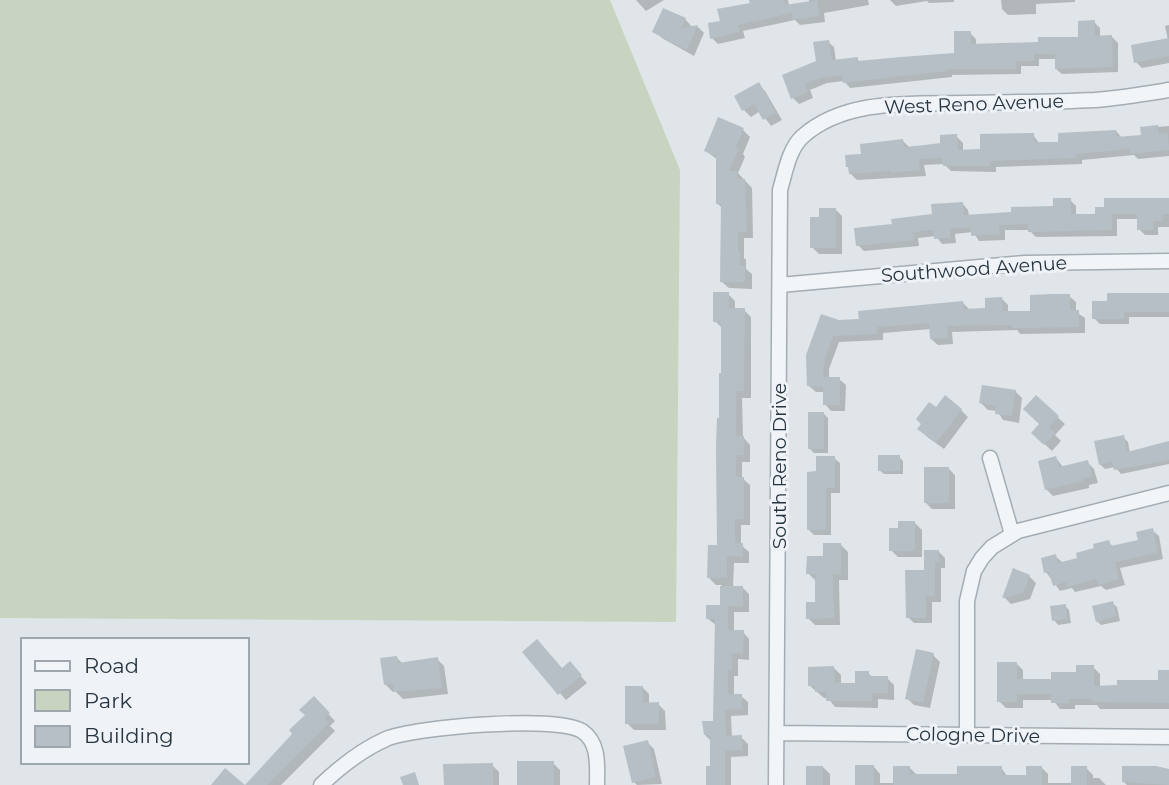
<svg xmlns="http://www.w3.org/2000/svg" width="1169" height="785" font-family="Montserrat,sans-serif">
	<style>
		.green { fill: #c8d4c0 }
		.shadow { fill: #0003 }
		.building { fill: #b6bfc6 }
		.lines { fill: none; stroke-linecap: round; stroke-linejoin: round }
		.minor-casing { stroke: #a4adb3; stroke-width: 17 }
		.minor { stroke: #f2f5f7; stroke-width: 14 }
		.labels { text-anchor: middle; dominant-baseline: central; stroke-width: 6; stroke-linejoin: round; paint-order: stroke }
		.street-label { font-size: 19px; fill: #273541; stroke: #eff3f7 }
	</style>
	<rect width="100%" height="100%" fill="#dfe5e9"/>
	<path class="green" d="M0,0H610L680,170L676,622L0,618Z"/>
	<path class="shadow" d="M636,0H664L646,11Z
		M751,0H788L789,6L809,3V0H868L869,5L824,13L825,22L800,25L795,20L743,31L745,38L718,44L712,38L722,22L752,4Z
		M890,0H954V2L929,3L927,1L896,6Z
		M1001,0H1075V2L1036,4V14L1008,15L1002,9Z
		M685,19L693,28L698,27L704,33L694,56L662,38L655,31Z
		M1094,22L1100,28V37H1112L1118,43V72L1062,74L1056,69V59H1039V66H1021V74L952,75V77L850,88L844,81L827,83L810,90L813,98L799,104L793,98L818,62L828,42L834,47L836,61L857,59L860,62L955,54L970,33L976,39V46L1040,44L1080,39Z
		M1169,25V63L1142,68L1136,62L1168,40L1165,26Z
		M758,84L765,91L782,120L771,126L760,111L751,117L744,110Z
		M1169,126V156L1138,159L1134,155L1082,160V164L996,167V172L951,171L944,164L924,165L926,176L857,180L850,173L863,155L903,141L909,147L942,145L956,136L963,143V152L982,151L1033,135L1040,144L1060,143L1116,131L1123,139L1143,137L1142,128Z
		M743,130L750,137L743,154L745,157L738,173L752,188L753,238H744V258L746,260V269L752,274V289L729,288L722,282V208L718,204V160L706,151Z
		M1070,200L1076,206V215H1097L1169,200V227H1158V235H1145L1139,229V219H1117V236L1036,237L1029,230H1005V240L979,241L973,232L955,234L956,243L942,244L936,236L918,238L919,246L864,251L858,245L893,225L934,215L962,203L968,210L969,216L1013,214L1054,207Z
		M835,209L842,216V254H819L812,247L821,219Z
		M728,294L735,301V310H744L751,317V398H742L743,437L750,445V462H742V478L750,485V525H741V545L749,552V563H734L733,587H742L749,594V612H734V632H743L749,639V660L738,659V676H734V696H741L748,702V715L731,716L732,737H741L748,744V756L731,757V785H708L712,768L711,741L705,735L715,723L716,625L708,619L722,606V585H716L709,578L719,547L723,374V329L715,321Z
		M1169,295V317H1129V324H1100L1094,318Z
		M1069,296L1076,302V312L1085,318V333L1020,334L1017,330L952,332L953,344L938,345L931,339V329L883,333V340L839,342L829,369V379H839L846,385L845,411H831L825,404V392H816L809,386L839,322L861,321L963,303L970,310L987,309L1002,299L1008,305V312H1032Z
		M1015,391L1022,398L1019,423L1003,420L997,411L988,410L981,403Z
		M1036,397L1065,424L1055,435L1061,441L1052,451L1033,433L1041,424Z
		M936,410H961L968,417L944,449L926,436Z
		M824,414L828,418V453H814L809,448Z
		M1123,437L1128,442L1130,453L1169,443V464L1121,474L1115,467L1105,469L1100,464Z
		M899,457L903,461V474H884L879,470Z
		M834,458L840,463V493H831V535H814L808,529L818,473Z
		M1056,458L1063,467L1087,462L1094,469L1098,483L1089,485V488L1053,496L1046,489Z
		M948,468L955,475V509H932L925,502Z
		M915,523L922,530V557H898L891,550L900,530Z
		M1152,530L1159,536L1163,559L1120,568L1125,585L1106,590L1101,586L1075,592L1072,588L1060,591L1046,572L1055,556L1062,562L1079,560L1108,542L1114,547L1140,542Z
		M841,545L848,552V580H839L840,625H815L808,618L817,603L815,580L808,573Z
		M938,551L945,558V568H941V602H932V623H914L908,617L925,572Z
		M1029,576L1036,583L1030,599L1011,604L1004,597Z
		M1112,603L1117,607L1120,621L1101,625L1097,621Z
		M1065,606L1069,610L1071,623L1058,625L1054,620Z
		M524,652L562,670L576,671L587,683L566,700Z
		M933,655L940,662L930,708L914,705L907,698Z
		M397,658L403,664L437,659L444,666L448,694L403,699L395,691L393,692L386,685Z
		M1016,663L1023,670V681H1052L1093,667L1100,674V687L1160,682L1169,672V709H1100L1097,705H1075V709H1060L1053,700H1023V708H1006L999,701Z
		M834,668L841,675V685H857L868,673L873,678H887L894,685V700L878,699V708L835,707L828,698H824L810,686Z
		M642,687L649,694V704H658L665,711L666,730H634L627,723Z
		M314,699L335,721L330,726L335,731L281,785H247L295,734L307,716Z
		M647,742L654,749L662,784L637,785L634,782Z
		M553,763L560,770V785H519Z
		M492,765L499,772V785H445Z
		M823,767L830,774V785H807Z
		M874,767L880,774V783H895L909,767L916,774L959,776L1001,768L1008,777H1027L1041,767L1048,774V783H1073L1086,768L1093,775V778H1099L1106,785H857Z
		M1169,770V785H1127L1124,782Z"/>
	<path class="building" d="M749,0H784L785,5L817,0L820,16L792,20V13L738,25L739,32L710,39L708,23L720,21L717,9L750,3Z
		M663,8L686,18L681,28L698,25L687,50L652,32Z
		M1095,20V36L1112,35L1113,67L1055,69V54H1034V61H1016V69H947V71L843,83L842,75L821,78L805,84L808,92L791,99L782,75L816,61L813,42L829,40L832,60L858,57V61L901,57L954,53V31H971V44L1038,42V37H1078V21Z
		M1169,38V56L1134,63L1131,45Z
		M759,82L776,113L763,120L754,104L742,111L734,96Z
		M718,117L744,128L736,147L739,148L729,171H737V179H745L747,232H738V251H740V265H745V282H720L721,204H716V156L704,151Z
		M1158,125L1159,134L1168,133L1169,150L1130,154V149L1076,154V158L990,161V166H943L942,158L919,159L920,170L891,173L890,171L849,174L848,167H846L845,155L861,154L860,144L903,139L904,147L925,145L940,143V135L957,134L958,150L980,149V134L1034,133V142H1058V133L1116,130L1117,137L1141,135L1140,127Z
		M1053,198H1071V214H1095V207H1104V198H1169V214H1163V221H1153V230H1137V214H1112V230L1028,232V224L1006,225H999L1000,234L971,236V227L950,229V238L934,239L933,230L913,232L914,240L856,246L854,228L892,224L891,219L932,214L931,204L963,202L964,215L1011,212V207L1053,206Z
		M819,208H836V248H810V217H819Z
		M713,292H729V308H745L744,391H736V436H744V455H736V477H744V519H735V543H743V557L727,556V578H707L708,545H717L716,447L717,418H719V373H721V325L720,322H713Z
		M1107,293H1169V312H1124V319H1092V301H1107Z
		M1053,294H1070V310H1079V327L1012,328V325L947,326L948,338L930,339L929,323L877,327L878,334L833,336L824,361L823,377H840V405H823V387L807,386L806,355L821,314L839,320L859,319L858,311L963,301L964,309L985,308V298L1002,297L1003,311H1030V295Z
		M982,385L1016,390L1012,416L995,414L996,406L979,403Z
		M945,395L962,409L936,443L917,429L921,424L916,419L929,402L936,407Z
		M1036,395L1059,416L1049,427L1055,433L1044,445L1031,433L1039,424L1023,409Z
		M808,412H824V449H808Z
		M1124,435L1127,452L1169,441V460L1114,470L1112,462L1099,465L1094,441Z
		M878,455H900V471H878Z
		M816,456H835V488H826V530H807V472L816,471Z
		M1056,456L1059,467L1088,460L1092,476L1083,479V481L1045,490L1038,461Z
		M924,467H949V503H924Z
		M898,521H915V551H889V528H898Z
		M1153,528L1158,553L1115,562L1119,579L1098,585L1096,579L1067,587L1066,582L1053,586L1049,572L1044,573L1041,558L1056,554L1058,563L1077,558L1076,553L1094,548L1093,544L1109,540L1111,546L1138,540L1136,532Z
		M823,543H841V574H833L834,618L806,619V602H815V574H806L807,556H823Z
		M924,550H939V562H935V596H926V618H906L905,570H924Z
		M1013,568L1030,575L1023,593L1002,598Z
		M720,586H743V606H728V630H744L743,654L732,653V670H728V694H742V709L725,710L726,736L742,735V750L725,751V785H706V766H710V735H704L702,721H713L715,619H706V605H720Z
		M1113,601L1117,616L1096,622L1092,606Z
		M1066,604L1067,619L1052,621L1050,606Z
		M537,639L562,668L570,661L582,675L558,695L522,652Z
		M916,649L934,653L923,703L905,699Z
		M397,656L398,663L438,657L442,688L394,692L393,684L384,685L380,658Z
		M997,662H1017V679H1051V672H1076V665H1094V686L1117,685V680H1158V670H1169V703L1092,702L1091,699H1069V703H1051V694H1017V702H997Z
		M834,666L835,683H855V671H869V676H888V693H872V701H826V692H815V686H808V667Z
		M625,686H643V703L659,702V724H625Z
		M314,696L330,713L325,718L329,723L267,785H211L225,768L245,785L292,734L289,730L305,715L299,710Z
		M648,740L656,777L632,783L623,746Z
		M517,761H554V785H517Z
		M493,763V785H444L443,764Z
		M855,765H874V785H855Z
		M806,766H823V785H806Z
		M893,766H910V774H957V766H1002V775H1026V766H1042V785H893Z
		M1071,766H1087V785H1071Z
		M1122,766H1156L1169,769V785L1122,782Z
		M415,772L419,785H403L400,777Z"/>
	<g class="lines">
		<defs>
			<path id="minor" d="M780,285L1025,263L1169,261
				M990,458L1012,534
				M777,733L1169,737
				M967,735V601L974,571L982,558L992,547L1018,531L1169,493
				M321,785C340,767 361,750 386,739C415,727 555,715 582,731C600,743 597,767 597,785
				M776,785L780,190C785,173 789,149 802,137C845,98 913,104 966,103C1009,102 1052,102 1095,100C1120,98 1144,94 1169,90"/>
		</defs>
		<use href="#minor" class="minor-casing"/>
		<use href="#minor" class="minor"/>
	</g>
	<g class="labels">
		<g class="street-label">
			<text transform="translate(974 104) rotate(-2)">West Reno Avenue</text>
			<text transform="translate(974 269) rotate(-4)">Southwood Avenue</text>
			<text transform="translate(779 466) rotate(-90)">South Reno Drive</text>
			<text transform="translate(973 735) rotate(1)">Cologne Drive</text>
		</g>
	</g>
	<rect x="21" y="638" width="228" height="126" fill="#eff3f7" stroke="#9fa7ae" stroke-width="2"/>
	<rect x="35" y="661" width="35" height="10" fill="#f2f5f7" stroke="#9fa7ae" stroke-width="2"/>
	<text x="84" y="673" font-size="21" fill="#273541">Road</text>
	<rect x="35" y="690" width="35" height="21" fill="#c8d4c0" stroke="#9fa7ae" stroke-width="2"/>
	<text x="84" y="708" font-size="21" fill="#273541">Park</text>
	<rect x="35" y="726" width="35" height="21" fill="#b6bfc6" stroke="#9fa7ae" stroke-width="2"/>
	<text x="84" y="743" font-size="21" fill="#273541">Building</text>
</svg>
